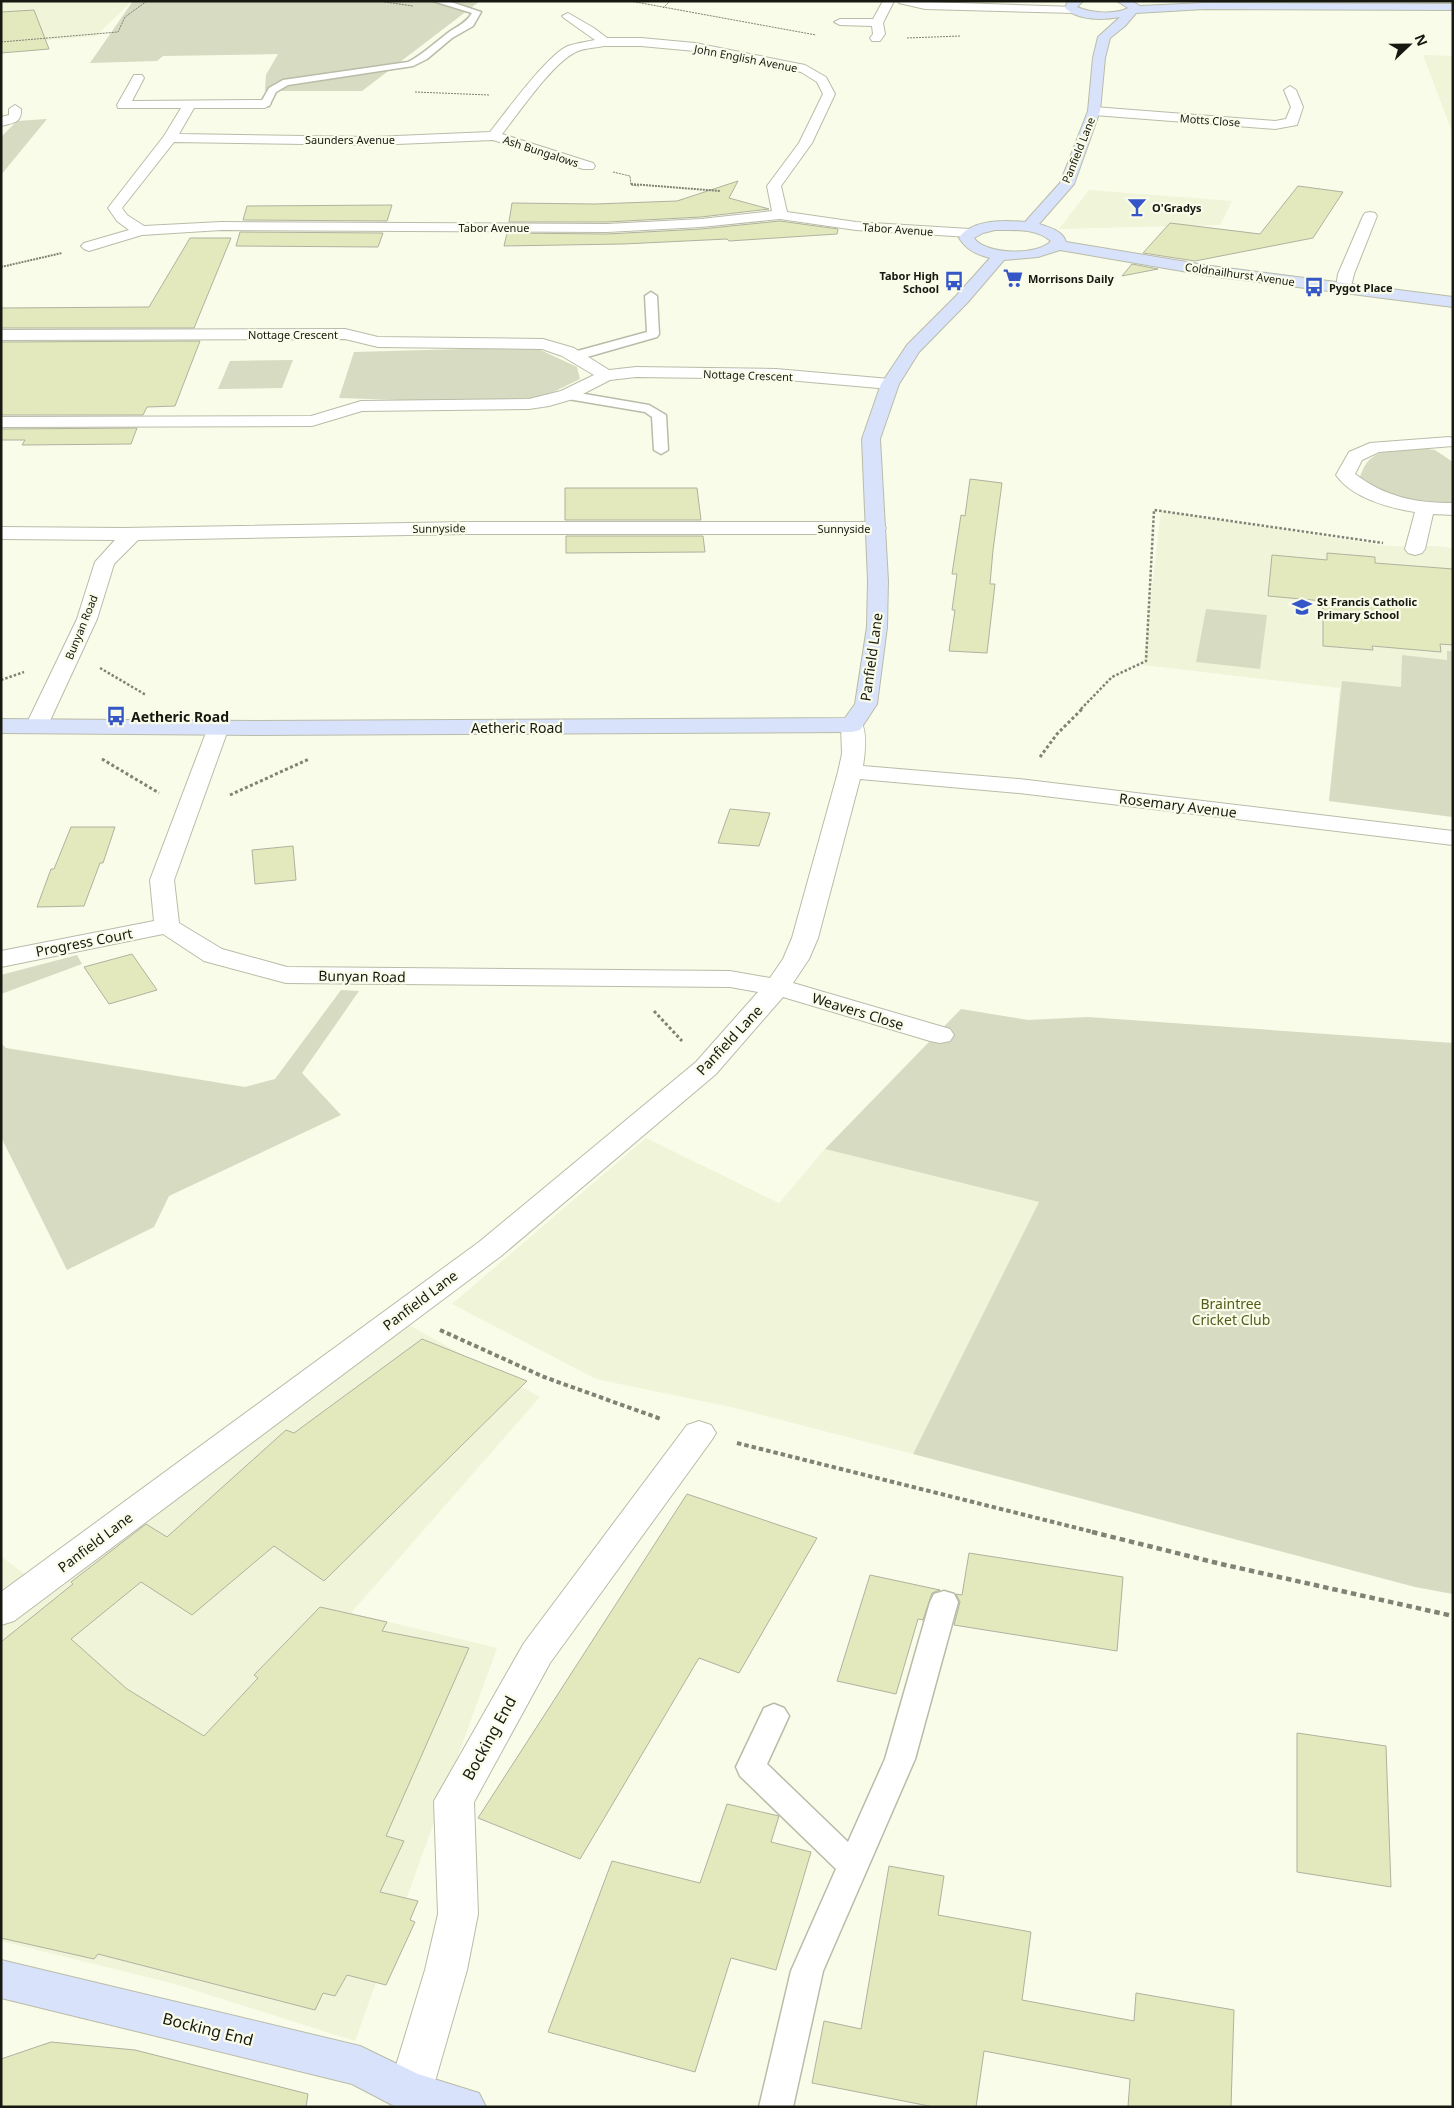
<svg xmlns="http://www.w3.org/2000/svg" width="1454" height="2108" font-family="'Noto Sans',sans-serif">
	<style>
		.built { fill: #f0f4d8 }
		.green { fill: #d7dbc1 }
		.building { fill: #e3e9bd; stroke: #b0b29f }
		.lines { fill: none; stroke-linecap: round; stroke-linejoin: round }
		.lane-casing { stroke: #b9bca8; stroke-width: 3 }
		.street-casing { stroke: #b9bca8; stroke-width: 2 }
		.secondary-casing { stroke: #b9bca8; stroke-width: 2 }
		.path-far5 { stroke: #808275; stroke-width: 1; stroke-dasharray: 2 1; stroke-linecap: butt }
		.path-far4 { stroke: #808275; stroke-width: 2; stroke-dasharray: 2 1; stroke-linecap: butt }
		.path-far3 { stroke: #808275; stroke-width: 2.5; stroke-dasharray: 2.5 2; stroke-linecap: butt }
		.path-far2 { stroke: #808275; stroke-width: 3; stroke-dasharray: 3 2.5; stroke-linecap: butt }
		.path-far1 { stroke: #808275; stroke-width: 4; stroke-dasharray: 4.5 3; stroke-linecap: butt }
		.path { stroke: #808275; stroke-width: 4.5; stroke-dasharray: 5.5 4; stroke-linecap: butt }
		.lane { fill: #fff; fill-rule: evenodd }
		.street { fill: #fff; fill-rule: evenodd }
		.secondary { fill: #d9e2fb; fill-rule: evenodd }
		.labels { text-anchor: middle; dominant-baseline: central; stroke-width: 4.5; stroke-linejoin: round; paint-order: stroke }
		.far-street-label { font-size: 11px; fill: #171811; stroke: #f9fce8 }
		.far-poi-label { font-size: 11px; font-weight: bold; fill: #171811; stroke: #f9fce8; text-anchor: start }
		.street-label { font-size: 14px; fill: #171811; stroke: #f9fce8 }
		.poi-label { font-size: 14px; font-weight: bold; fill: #171811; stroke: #f9fce8; text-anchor: start }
		.park-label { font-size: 14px; fill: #555b19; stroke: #f9fce8 }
		.near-street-label { font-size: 16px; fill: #171811; stroke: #f9fce8 }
	</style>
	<rect width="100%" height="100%" fill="#f9fce8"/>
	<path class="built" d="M1,1H132L96,36L1,44Z
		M1423,55L1453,56V134Z
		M1089,190L1232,201L1220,225L1059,229Z
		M1161,511L1387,546H1436L1453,548V817L1329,801L1340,688L1143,665Z
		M646,1138L779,1203L825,1149L1039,1202L913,1454L731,1407L596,1379L452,1304Z
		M403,1322L540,1397L351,1613L497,1648L355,2041L175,1984L1,1941V1556L51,1595Z"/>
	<path class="green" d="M133,1H480L362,91H265L266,75L278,54L163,56L157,61L90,63Z
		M47,119L1,175V137L17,121Z
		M534,347L577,367L580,379L529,404L339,398L354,352Z
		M293,360L282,388L218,389L230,361Z
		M1420,448L1435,450L1453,462V505C1412,502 1394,500 1360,477C1369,447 1392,450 1420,448Z
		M1206,609L1267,615L1260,669L1196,662Z
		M1447,651H1453V817L1329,801L1342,681L1401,687L1402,655L1447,660Z
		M77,955L82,964L1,994V975Z
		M341,990L359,991L302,1073L341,1115L169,1196L154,1227L67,1270L1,1137V1043L6,1048L245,1087L275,1079Z
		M961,1009L1028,1020L1088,1017L1453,1043V1594L1415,1587L913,1454L1039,1202L825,1149Z"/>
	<path class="building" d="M34,10L49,49L1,53V12Z
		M738,181L729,198L769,209L701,217L607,222H509L512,203L595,204L677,201Z
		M1298,186L1343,192L1313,238L1195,261L1143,253L1170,223L1260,234Z
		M392,205L387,221L243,220L247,206Z
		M780,221L838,229L837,234L729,241L727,239L623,244L504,246L507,233L607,234L701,229Z
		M240,232L383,233L378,247L236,246Z
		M190,238H231L194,328H1V308L149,307Z
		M1132,264L1158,269L1122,276Z
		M200,341L175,406L147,407L143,415H1V342Z
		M137,428L131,444L22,445L25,440H1V429Z
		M970,479L1002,483L993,550L990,584H995L987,653L949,651L955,610H952L957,574H952L961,515L965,516Z
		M565,488H697L701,520H565Z
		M566,536H703L705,552L566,553Z
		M1327,553L1375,557V563L1453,569V645L1440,644L1441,652L1372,646L1373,650L1323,646V601L1268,596L1272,555L1327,560Z
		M730,809L770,813L759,846L718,843Z
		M71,827H115L103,863H100L84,906L37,907L51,869H54Z
		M293,846L296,880L255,884L252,850Z
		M132,954L157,990L109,1004L84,967Z
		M422,1339L527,1381L324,1581L274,1546L192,1615L141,1582L71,1639L127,1689L204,1736L258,1678L254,1675L320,1607L387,1622L382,1631L469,1648L386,1836L404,1841L380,1892L418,1901L410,1920L415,1922L386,1985L347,1975L335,1996L323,1993L315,2010L98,1954L94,1959L1,1938V1642L73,1584L71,1582L146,1524L167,1537L286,1430L294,1433Z
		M687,1494L817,1538L739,1673L699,1658L580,1859L478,1818Z
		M969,1553L1123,1577L1117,1651L954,1625L960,1602L956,1594L962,1595Z
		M870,1575L940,1590L932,1593L923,1620L918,1619L896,1694L837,1681Z
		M1297,1733L1386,1746L1391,1887L1297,1872Z
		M727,1804L779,1816L771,1842L811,1852L776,1970L731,1958L695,2072L548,2032L612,1861L700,1883Z
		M889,1866L944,1876L938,1915L1031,1932L1022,2000L1134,2021L1136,1993L1234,2010L1231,2107H1128L1130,2079L984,2051L976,2107H934L812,2083L824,2021L861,2029Z
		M51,2042L135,2050L308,2094L306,2107H1V2059Z"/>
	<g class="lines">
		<defs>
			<path id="lane" d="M433,1H448L481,12L473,26L452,38L427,59L413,66L288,85L276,92L269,106H261L260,104L269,88L283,80L408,62C422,55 432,45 444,36C454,27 465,25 472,13Z
				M651,292L657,296L659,334L657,337L580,359H570L569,356L570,353L647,332L645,296Z
				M567,391L649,405L666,415L668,450L661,454L654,450L652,417L645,412L562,398L560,395L562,392Z
				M944,1591L954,1594L958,1602L915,1759L823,1971L793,2107H759L791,1971L836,1869L740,1776L736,1767L764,1708L774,1704L784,1708L789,1716L767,1764L848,1842L885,1759L930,1602L934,1594Z"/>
			<path id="street" d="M883,1H894L883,23L885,34L880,41H872L870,38L873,34L872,26L840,25L834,22L840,19H873Z
				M898,1L1075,7L1081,10L1075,13L925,9L899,3Z
				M568,13L594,28L607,38H641L695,43L805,65L826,77L835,94L812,143L781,186L787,212L856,222L970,229L975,230L977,233L975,236L970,237L856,230L780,219L701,227L607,232L221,230L142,235L89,251L84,249L81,246L84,243L129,230L117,221L108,208L164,136L181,108H118L117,105L134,75H142L144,78L132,101L265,100L271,104L265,108H194L179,134L373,137L490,132C505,113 548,54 568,46C577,43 586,42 595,40L564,18L562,16ZM604,46H641L695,51L801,72L817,82L823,94L799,143L767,186L772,211L701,219L607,224L221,222L144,226L127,215L122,208L174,142L373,145L493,140L583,169H593L595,166L593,163L502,134C519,113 551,65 574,53C582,48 595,48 604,46Z
				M1290,86L1296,90L1303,107L1297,125L1275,129L1094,115L1088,111L1094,107L1275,121L1286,119L1291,107L1284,90Z
				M15,105L21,109C22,123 13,123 1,126V117L9,115V109Z
				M1370,212L1375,213L1377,216L1354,274L1350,291H1338L1336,288L1338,274L1363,216L1365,213Z
				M345,329L378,337L543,339L574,348L609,370L636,367L776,369L890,379L896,380L899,384L896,388L890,389L776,379L636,377L610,380L573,399L549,406L529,409L362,411L312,426L1,427V417L311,416L361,401L529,399L561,391L594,375L562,356L542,349L378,347L345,339L1,340V330Z
				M1449,437L1453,438V446L1379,452L1362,460L1355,474C1385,497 1416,503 1453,503V515L1433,514L1425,549L1422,553L1415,555L1408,553L1405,549L1415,512C1389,508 1352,498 1336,475L1349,452L1370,443Z
				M465,522H876L883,524L886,528L883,532L876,534H465L138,540L114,564L97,619L48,725L45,730L37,732L29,730L26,725L77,619L95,562L115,540L1,539V527L122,528Z
				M852,718L860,720C868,731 865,753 863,766L1019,779L1453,831V845L1019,793L860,779L818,938L809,959L793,983L950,1029L954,1035L950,1041L940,1043L930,1041L783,997L716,1074L501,1256L14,1621L1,1625V1592L479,1242L696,1062L758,992L730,987L286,983L204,961L163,934L1,967V951L154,921L150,880L210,722L218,720L226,722L229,727L174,880L179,923L222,949L287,967L730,971L770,978L783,959L792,938L838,772L842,754L841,725L844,720Z
				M699,1421L711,1425L716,1433L711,1441L550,1663L474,1802L478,1914L467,1970L432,2092L425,2106H395L388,2092L425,1970L438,1914L434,1801L524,1643L687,1425Z"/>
			<path id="secondary" d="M1068,1H1083L1077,7C1091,13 1115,15 1128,8L1117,1H1132L1140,6L1204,3L1453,4V10L1204,9L1136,13L1125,26L1110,38L1105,58L1100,111L1074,184L1039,224C1049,227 1063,231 1066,242L1211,266L1453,297V307L1211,276L1060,250L1038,257L1004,260L968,302L919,352L899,384L880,439L888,581L887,627L877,704L860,730L852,732L258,735L1,733V719L258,721L845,718L855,704L867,627L868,581L862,439L881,384L907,345L956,296L990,258C975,254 967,250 959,238C972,219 1004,220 1025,222L1060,183L1088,111L1093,58L1098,37L1120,17C1104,20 1078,21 1065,8ZM995,230C1015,230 1035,228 1051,241C1038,256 986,255 974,238L983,233Z
				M1,1960L360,2046L418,2074L479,2093L486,2107H396L352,2084L1,1998Z"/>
		</defs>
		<use href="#lane" class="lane-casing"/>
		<use href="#street" class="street-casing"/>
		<use href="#secondary" class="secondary-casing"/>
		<path class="path-far5" d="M378,1L413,6
			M630,1L816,35
			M663,8L670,1
			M907,38L961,36
			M1,42L118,32L125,17L147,1
			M415,92L489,95
			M613,172L630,176L631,185L639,186"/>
		<path class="path-far4" d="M631,184L720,191
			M1,267L62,253"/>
		<path class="path-far3" d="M100,668L146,695
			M1,680L24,672
			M1081,709L1112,677L1146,661L1154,510L1383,543"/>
		<path class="path-far2" d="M1040,757L1057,734L1083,708
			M102,759L159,793
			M230,795L309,759
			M654,1011L682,1041"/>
		<path class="path-far1" d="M440,1330L544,1377L661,1419
			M737,1443L1097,1533"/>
		<path class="path" d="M1092,1532L1221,1564L1453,1616"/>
		<use href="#lane" class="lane"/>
		<use href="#street" class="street"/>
		<use href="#secondary" class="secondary"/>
	</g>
	<defs>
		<symbol id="bar-bare" viewBox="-9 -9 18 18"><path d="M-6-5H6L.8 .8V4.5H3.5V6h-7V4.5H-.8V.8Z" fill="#3556c7" stroke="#f9fce8" stroke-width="2.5" paint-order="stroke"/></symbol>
		<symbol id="supermarket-bare" viewBox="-9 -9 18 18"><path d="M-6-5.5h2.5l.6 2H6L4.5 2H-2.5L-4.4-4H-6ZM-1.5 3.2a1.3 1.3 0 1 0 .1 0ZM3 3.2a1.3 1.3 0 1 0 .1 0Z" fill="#3556c7" stroke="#f9fce8" stroke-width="2.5" paint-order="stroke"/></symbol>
		<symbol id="bus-bare" viewBox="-9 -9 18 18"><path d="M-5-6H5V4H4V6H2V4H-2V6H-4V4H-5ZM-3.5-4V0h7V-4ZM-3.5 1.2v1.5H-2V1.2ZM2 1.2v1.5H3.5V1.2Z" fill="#3556c7" stroke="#f9fce8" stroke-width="2.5" paint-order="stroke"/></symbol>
		<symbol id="school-bare" viewBox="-9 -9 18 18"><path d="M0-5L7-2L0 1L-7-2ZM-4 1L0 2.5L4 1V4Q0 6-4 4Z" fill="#3556c7" stroke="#f9fce8" stroke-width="2.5" paint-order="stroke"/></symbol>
	</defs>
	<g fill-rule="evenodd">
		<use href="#bar-bare" x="1123" y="193" width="28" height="28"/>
		<use href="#supermarket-bare" x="999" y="264" width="28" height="28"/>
		<use href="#bus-bare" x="940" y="267" width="28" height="28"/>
		<use href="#bus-bare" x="1300" y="273" width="28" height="28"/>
		<use href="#school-bare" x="1288" y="593" width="28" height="28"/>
		<use href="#bus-bare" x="102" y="702" width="28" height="28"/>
	</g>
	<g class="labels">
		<g class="far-street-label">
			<text transform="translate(746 58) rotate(11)">John English Avenue</text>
			<text transform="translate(1210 120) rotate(4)">Motts Close</text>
			<text x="350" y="139">Saunders Avenue</text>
			<text transform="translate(1078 150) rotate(-68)">Panfield Lane</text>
			<text transform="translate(541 151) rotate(18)">Ash Bungalows</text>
			<text x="494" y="227">Tabor Avenue</text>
			<text transform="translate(898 229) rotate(4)">Tabor Avenue</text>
			<text transform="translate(1240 274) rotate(8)">Coldnailhurst Avenue</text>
			<text x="293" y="334">Nottage Crescent</text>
			<text transform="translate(748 375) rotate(2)">Nottage Crescent</text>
			<text transform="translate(439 528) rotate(-1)">Sunnyside</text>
			<text x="844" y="528">Sunnyside</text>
			<text transform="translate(81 627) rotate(-68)">Bunyan Road</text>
		</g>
		<g class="far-poi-label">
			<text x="1152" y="207">O'Gradys</text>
			<text x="939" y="275" text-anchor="end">Tabor High<tspan x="939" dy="13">School</tspan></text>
			<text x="1028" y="278">Morrisons Daily</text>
			<text x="1329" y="287">Pygot Place</text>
			<text x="1317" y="601">St Francis Catholic<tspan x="1317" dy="13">Primary School</tspan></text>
		</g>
		<g class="street-label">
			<text transform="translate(871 657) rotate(-82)">Panfield Lane</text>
			<text x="517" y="727">Aetheric Road</text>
			<text transform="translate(1178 805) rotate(7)">Rosemary Avenue</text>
			<text transform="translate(84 942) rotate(-11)">Progress Court</text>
			<text transform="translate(362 976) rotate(1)">Bunyan Road</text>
			<text transform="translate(858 1011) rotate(17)">Weavers Close</text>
			<text transform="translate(729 1040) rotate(-47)">Panfield Lane</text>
			<text transform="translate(420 1300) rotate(-37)">Panfield Lane</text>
			<text transform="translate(95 1542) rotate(-37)">Panfield Lane</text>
		</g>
		<g class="poi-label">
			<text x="131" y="716">Aetheric Road</text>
		</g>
		<g class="park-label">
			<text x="1231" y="1303">Braintree<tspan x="1231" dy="16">Cricket Club</tspan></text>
		</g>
		<g class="near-street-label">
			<text transform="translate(489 1738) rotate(-61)">Bocking End</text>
			<text transform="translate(208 2029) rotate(14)">Bocking End</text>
		</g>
	</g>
	<rect width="1454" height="2108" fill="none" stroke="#171811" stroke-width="5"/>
	<g transform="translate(1409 45) rotate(68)" stroke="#f9fce8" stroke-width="4" paint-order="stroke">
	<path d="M0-4L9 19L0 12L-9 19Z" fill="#171811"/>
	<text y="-8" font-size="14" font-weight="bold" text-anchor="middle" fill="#171811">N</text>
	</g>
</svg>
